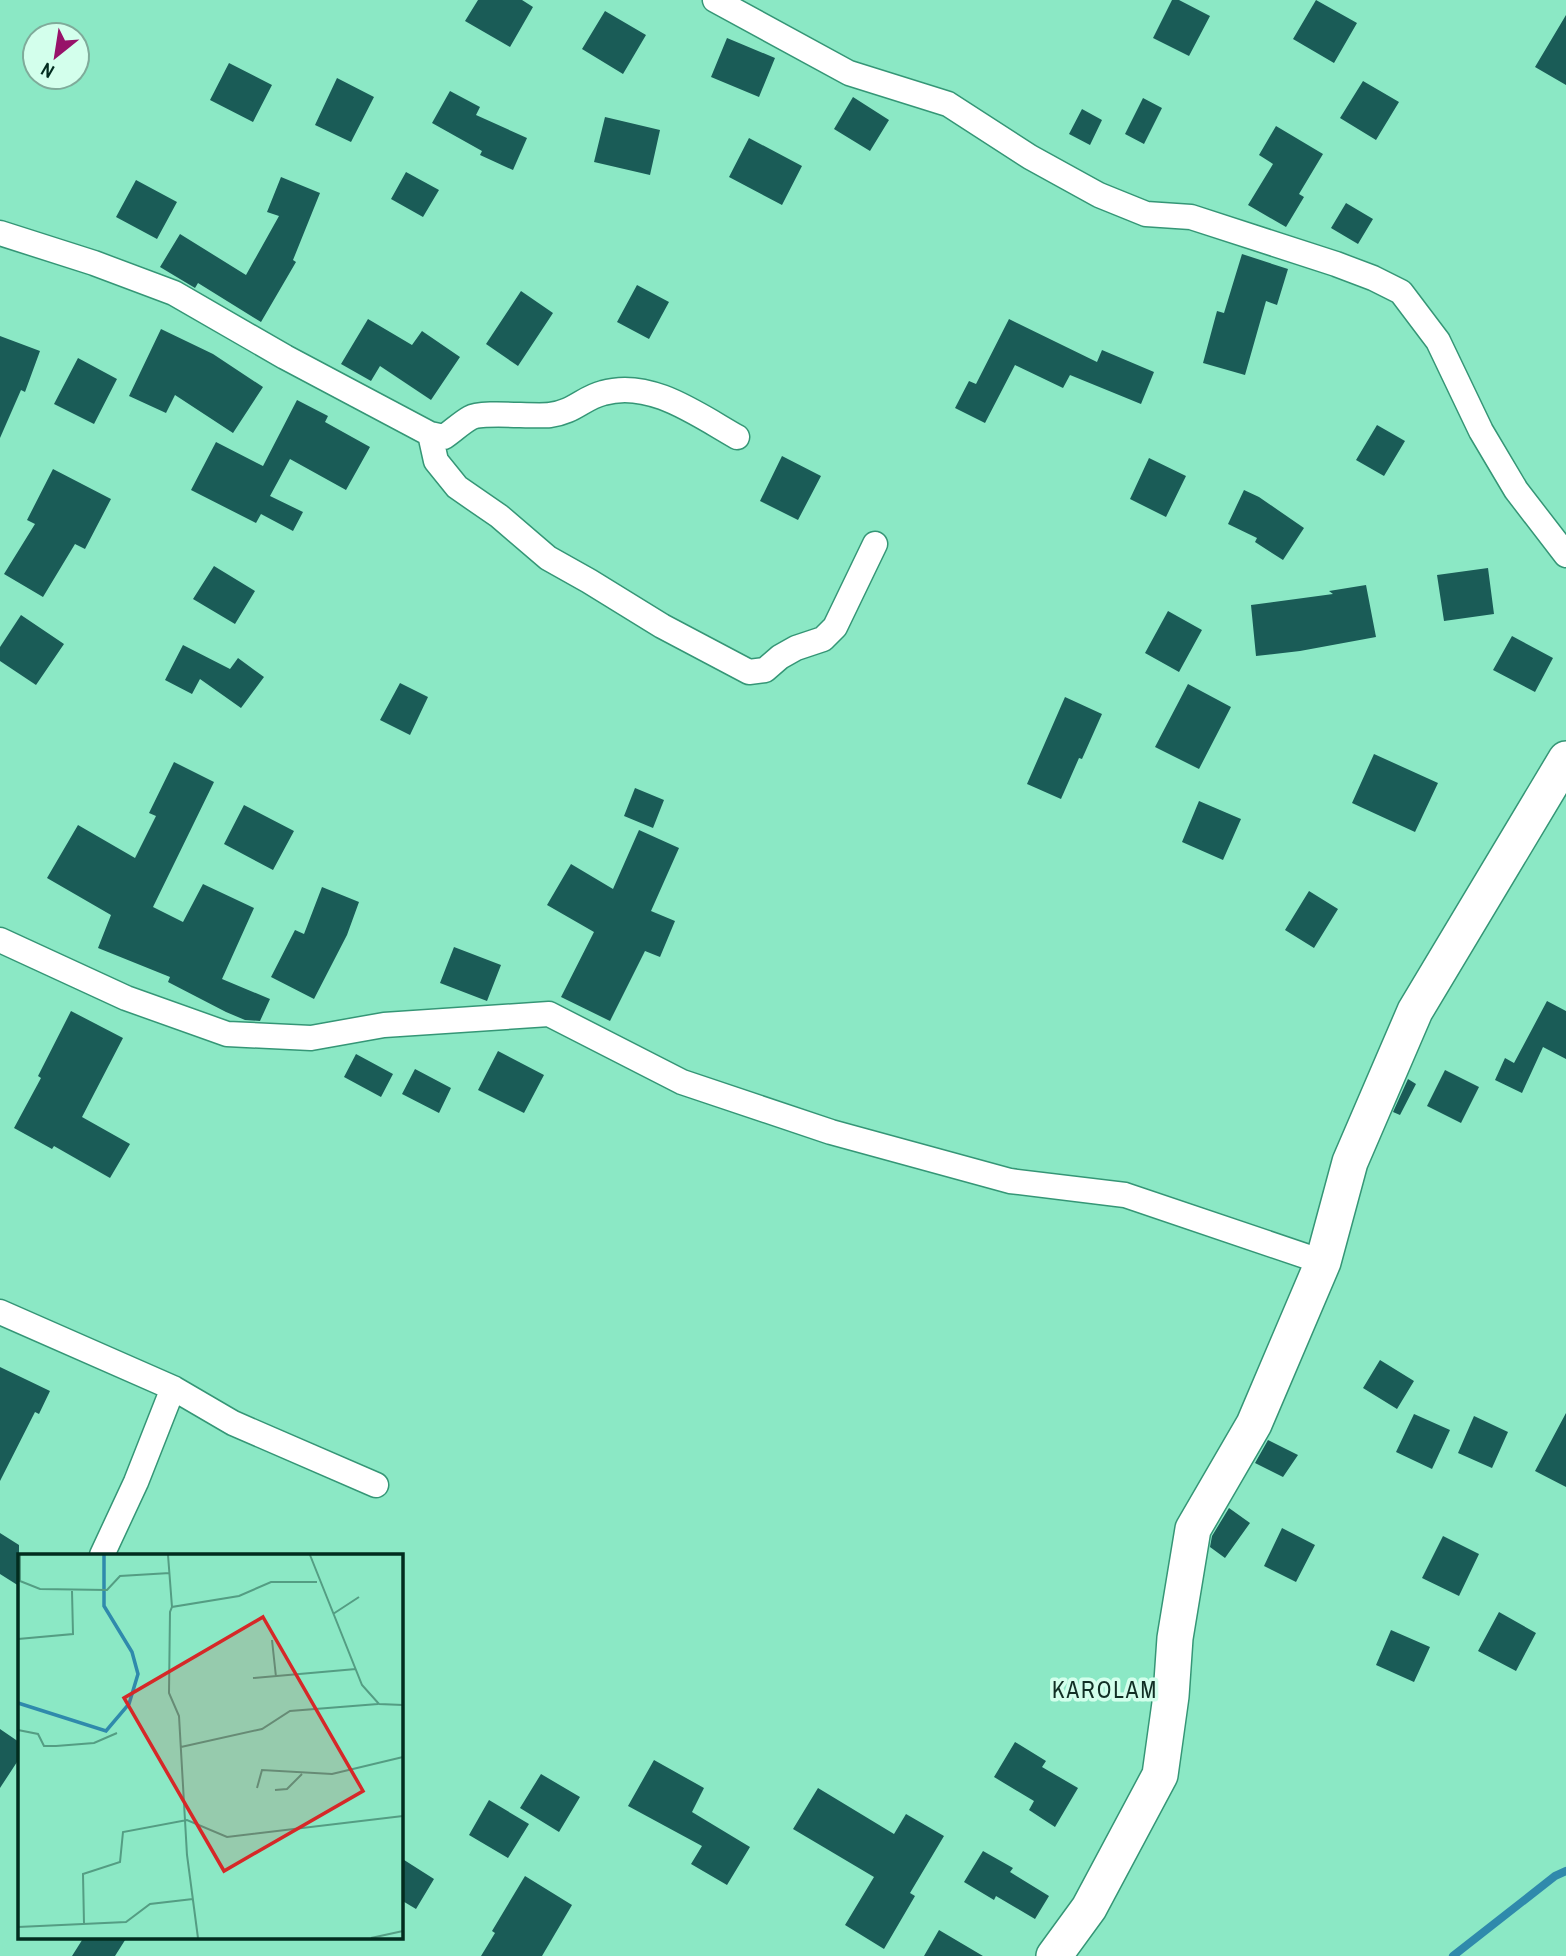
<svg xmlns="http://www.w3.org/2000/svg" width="1566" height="1956" font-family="'Archivo Narrow',sans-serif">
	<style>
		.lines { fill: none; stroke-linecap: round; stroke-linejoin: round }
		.stream { stroke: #2f8aac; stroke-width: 8 }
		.building { fill: #1a5c57 }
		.minor-casing { stroke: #359676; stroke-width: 27 }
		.secondary-casing { stroke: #359676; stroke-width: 38 }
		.minor { stroke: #fff; stroke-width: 24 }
		.secondary { stroke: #fff; stroke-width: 35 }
		.labels { text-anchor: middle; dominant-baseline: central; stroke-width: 7; stroke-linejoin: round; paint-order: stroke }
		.quarter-label { font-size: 23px; letter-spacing: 2px; fill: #122f25; stroke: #d3ffec }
		.inset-river { fill: none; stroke: #2f8aac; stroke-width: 3.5 }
		.inset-road { fill: none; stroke: #549d83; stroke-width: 2 }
		.view { fill: #d62828; fill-opacity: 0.15; stroke: #d62828; stroke-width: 3.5 }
		.inset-edge { fill: none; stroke: #022c1f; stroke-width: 3.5 }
	</style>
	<rect width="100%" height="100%" fill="#8be8c5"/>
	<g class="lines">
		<path class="stream" d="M1453,1956L1555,1876L1566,1871"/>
	</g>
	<path class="building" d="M478,0H522L533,7L510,47L465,21Z
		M1172,0H1179L1210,16L1189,56L1153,38Z
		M1316,0L1357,23L1334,63L1293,39Z
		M605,11L646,35L623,74L582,49Z
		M1566,15V85L1535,67Z
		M727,38L775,58L759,97L711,77Z
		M229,63L272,85L253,122L210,100Z
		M337,78L374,97L351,142L315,125Z
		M1363,81L1399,102L1376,140L1340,118Z
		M450,91L480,107L476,115L527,138L513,170L480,155L482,151L432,123Z
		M853,97L889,120L870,151L834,129Z
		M1143,98L1162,108L1144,144L1125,134Z
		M1082,109L1102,120L1090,145L1069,134Z
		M605,117L660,130L650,175L594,162Z
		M1276,126L1323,154L1299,194L1304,197L1286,227L1248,205L1273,164L1259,155Z
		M749,138L802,166L782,205L729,177Z
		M406,172L439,190L423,217L391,199Z
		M281,177L320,193L293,260L296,262L261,322L198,283L195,288L160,267L180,234L246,275L279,216L267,212Z
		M136,180L177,202L157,239L116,217Z
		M1346,203L1373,219L1358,244L1331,228Z
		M1242,254L1288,269L1277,305L1266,301L1245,375L1203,363L1217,311L1224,313Z
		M637,285L669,302L649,339L617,322Z
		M521,291L553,313L518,366L486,344Z
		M368,319L412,345L422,331L460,357L431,400L380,366L371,381L341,364Z
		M1009,319L1097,362L1102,350L1154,372L1141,404L1070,375L1063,388L1015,365L985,423L955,408L969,381L976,384Z
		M161,329L213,354L263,387L233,433L175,395L166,413L129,396Z
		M0,336L40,351L25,392L21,390L0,438Z
		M78,358L117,379L94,424L54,404Z
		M297,400L328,416L325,422L370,447L346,490L290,459L270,496L303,512L293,531L261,514L256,523L191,490L216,442L263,466Z
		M1377,425L1405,441L1384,476L1356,460Z
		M782,456L821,476L798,520L760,501Z
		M1149,458L1186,476L1166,517L1130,499Z
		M53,469L111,499L85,549L75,544L43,597L4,574L35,524L27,520Z
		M1244,490L1259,497L1304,528L1283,560L1255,542L1257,538L1228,524Z
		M214,566L255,591L235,624L193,599Z
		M1488,568L1494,614L1444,621L1437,575Z
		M1366,585L1376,637L1300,651L1256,656L1251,605L1333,594L1329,591Z
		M1168,611L1202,630L1179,672L1145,653Z
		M21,615L64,644L36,685L0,661V647Z
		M1512,636L1553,658L1535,692L1493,670Z
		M183,645L230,669L238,658L264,677L241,708L200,679L192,694L165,680Z
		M400,683L428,697L410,735L380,720Z
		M1188,684L1231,707L1199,769L1155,747Z
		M1065,697L1102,714L1082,759L1079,758L1061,799L1027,784Z
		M1374,754L1438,783L1415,832L1352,803Z
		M174,762L214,782L153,907L183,922L203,884L254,908L222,979L270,999L260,1021L245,1020L226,1012L168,982L170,977L98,948L111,915L47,878L78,825L135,858L156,816L149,813Z
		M635,788L664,800L653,828L624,816Z
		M1199,801L1241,819L1223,860L1182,842Z
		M244,805L294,831L273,870L224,844Z
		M639,830L679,848L651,911L675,921L660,957L645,951L610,1021L561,997L594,932L547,905L571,864L613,889Z
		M322,887L359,902L347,935L314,999L271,977L295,930L304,934Z
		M1309,891L1338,909L1314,948L1285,930Z
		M454,947L501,965L487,1001L440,983Z
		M1547,1001L1566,1011V1059L1543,1047L1522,1093L1495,1080L1505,1058L1514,1063Z
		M71,1011L123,1038L82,1117L130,1144L110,1178L54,1146L52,1149L14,1128L41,1078L38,1076Z
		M498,1051L544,1075L524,1113L478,1090Z
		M356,1054L393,1074L381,1097L344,1077Z
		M415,1069L451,1088L439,1113L402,1094Z
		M1445,1070L1479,1087L1461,1123L1427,1106Z
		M1408,1079L1416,1084L1400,1115L1393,1112Z
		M1380,1360L1414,1381L1397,1409L1363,1388Z
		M0,1367L50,1391L39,1414L35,1412L0,1481Z
		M1566,1413V1487L1535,1471Z
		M1414,1414L1450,1430L1432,1469L1396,1452Z
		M1474,1416L1508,1432L1492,1468L1458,1453Z
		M1268,1440L1298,1455L1283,1477L1255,1463Z
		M1229,1508L1250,1523L1225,1558L1210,1547L1212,1536Z
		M1282,1528L1315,1545L1296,1582L1264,1566Z
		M0,1533L19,1545V1586L0,1574Z
		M1443,1536L1479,1554L1459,1596L1422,1578Z
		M1499,1612L1536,1633L1516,1671L1478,1651Z
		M1391,1630L1430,1647L1414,1682L1376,1665Z
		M0,1729L19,1742V1759L0,1788Z
		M1015,1742L1046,1761L1042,1767L1078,1788L1055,1827L1029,1810L1034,1801L994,1777Z
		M654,1760L704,1788L692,1812L750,1847L727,1885L691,1864L702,1846L628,1806Z
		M541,1774L580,1797L559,1832L520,1808Z
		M818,1788L894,1834L906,1814L944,1836L910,1893L915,1896L884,1949L845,1925L874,1877L793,1829Z
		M489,1800L529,1824L508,1858L469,1835Z
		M983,1851L1013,1868L1010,1872L1049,1896L1035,1919L996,1896L994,1900L964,1882Z
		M401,1858L434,1879L416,1909L401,1900Z
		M525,1876L572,1905L542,1956H481L495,1933L492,1931Z
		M939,1930L983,1956H924Z
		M84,1937H127L115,1956H72Z"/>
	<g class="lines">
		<defs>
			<path id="minor" d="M715,0L849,73L948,104L1030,157L1099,195L1146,214L1191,217L1336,264L1373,278L1401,292L1438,341L1481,431L1516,490L1566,555
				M0,233L94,263L174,293L285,357L430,434L444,437C453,431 461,423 470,418C482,411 532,417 550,415C574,412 583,398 603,393C650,379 698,415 737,437
				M430,434L436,461L457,487L499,516L548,558L589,581L662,626L749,672L765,670L780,657L796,648L823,639L835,627L875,544
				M0,940L126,998L227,1034L311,1038L384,1025L549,1014L682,1082L831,1132L1010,1181L1125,1195L1323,1262
				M0,1312L173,1388L233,1423L376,1485
				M102,1555L136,1482L173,1388"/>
			<path id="secondary" d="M1054,1956L1089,1908L1160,1775L1171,1696L1175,1638L1193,1529L1254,1424L1323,1262L1350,1162L1415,1011L1566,759"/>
		</defs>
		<use href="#minor" class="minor-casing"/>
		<use href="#secondary" class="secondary-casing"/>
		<use href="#minor" class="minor"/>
		<use href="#secondary" class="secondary"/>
	</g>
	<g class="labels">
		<g class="quarter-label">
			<text x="1105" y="1689">KAROLAM</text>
		</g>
	</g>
	<g transform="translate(18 1554)">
		<rect width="385" height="385" fill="#8be8c5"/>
		<path class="inset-river" d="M0,149L88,177L111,150L120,120L114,98L86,52V1"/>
		<path class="inset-road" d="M2,1V27L22,35L89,36L102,22L152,19M150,1L154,53M292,1L344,131L361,150L385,151M315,60L341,43M0,85L55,80L54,37M254,86L258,123M235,124L338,115M0,176L20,180L26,192H38L76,189L99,179M163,193L244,175L272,157L360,150M239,234L244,216L314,220L385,203M257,236L269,235L284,220M66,370L65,320L102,308L105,278L169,266L209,283L385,262M0,373L108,368L132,350L175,345M180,384L169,301L161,162L151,139L152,58L154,53L221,42L253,28H299M353,384L385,377"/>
		<path class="view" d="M245,63L345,237L206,317L106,144Z"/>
		<rect width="385" height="385" class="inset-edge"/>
	</g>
	<g transform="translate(56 56) rotate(210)"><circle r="33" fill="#d3ffec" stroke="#7fab9a" stroke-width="2"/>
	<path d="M0-5L12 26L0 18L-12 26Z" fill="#971269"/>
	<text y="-10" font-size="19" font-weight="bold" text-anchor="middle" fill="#022c1f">N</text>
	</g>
</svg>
